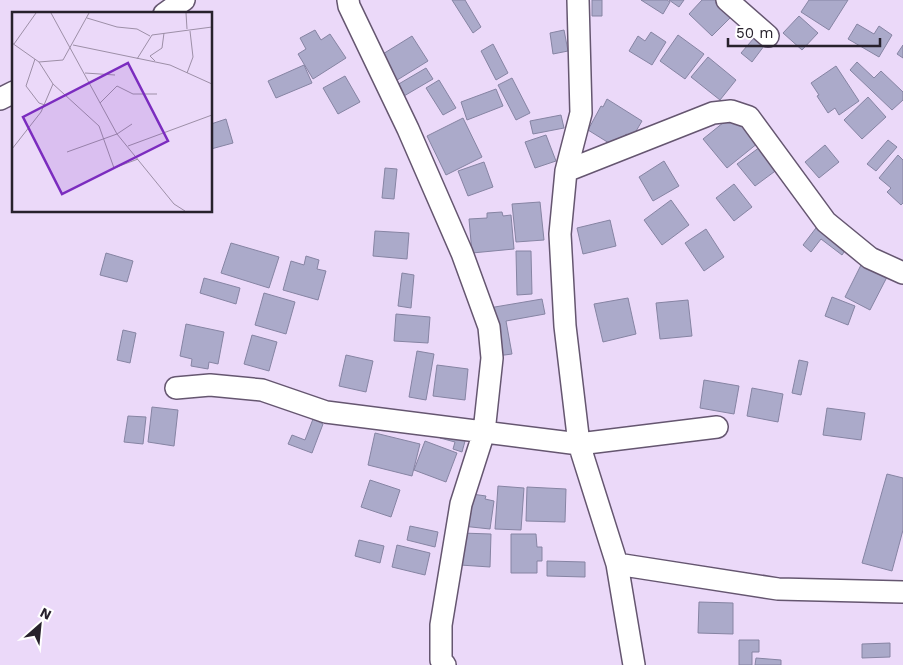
<svg xmlns="http://www.w3.org/2000/svg" width="903" height="665" font-family="'Work Sans',sans-serif">
	<style>
		.building { fill: #abaaca; stroke: #8684a3 }
		.lines { fill: none; stroke-linecap: round; stroke-linejoin: round }
		.minor-casing { stroke: #655670; stroke-width: 24 }
		.minor { stroke: #fff; stroke-width: 21 }
		.inset-road { fill: none; stroke: #9d8fa7; stroke-width: 1 }
		.view { fill: #7b2cbf; fill-opacity: 0.15; stroke: #7b2cbf; stroke-width: 2.5 }
		.inset-edge { fill: none; stroke: #27212c; stroke-width: 2.5 }
	</style>
	<rect width="100%" height="100%" fill="#ebd9f9"/>
	<path class="building" d="M452,0H465L481,27L473,33Z
		M592,0H602V16H592Z
		M641,0H667L670,2L663,14Z
		M669,0H684L679,7Z
		M702,0H715L732,16L712,36L689,14Z
		M809,0H848L829,30L801,12Z
		M799,16L818,33L802,50L783,33Z
		M857,24L874,34L879,26L892,35L879,57L848,39Z
		M315,30L321,40L330,34L346,58L313,79L298,54L306,49L300,38Z
		M564,30L568,51L553,54L550,33Z
		M651,32L666,42L652,65L629,51L638,36L645,41Z
		M678,35L704,54L685,79L660,61Z
		M412,36L428,61L394,82L378,57Z
		M754,38L764,46L752,62L741,53Z
		M493,44L508,73L496,80L481,51Z
		M903,45V58L897,54Z
		M708,57L736,80L720,100L691,77Z
		M857,62L874,78L881,71L903,92V100L892,110L850,70Z
		M304,65L312,83L276,98L268,81Z
		M836,66L859,101L839,115L835,108L828,113L817,96L819,95L811,83Z
		M426,68L433,79L404,96L397,85Z
		M345,76L360,102L338,114L323,88Z
		M512,78L530,113L516,120L498,85Z
		M439,80L456,108L443,115L426,88Z
		M496,89L503,106L467,120L461,102Z
		M868,97L886,117L862,139L844,120Z
		M607,99L642,121L632,138L626,134L617,148L588,130L601,106L603,107Z
		M734,114L758,143L727,168L703,139Z
		M561,115L564,128L533,134L530,121Z
		M463,118L482,157L446,175L427,136Z
		M226,119L233,143L211,149V124Z
		M546,135L556,161L535,168L525,142Z
		M888,140L897,147L876,171L867,164Z
		M825,145L839,162L819,178L805,162Z
		M760,147L778,169L755,186L737,164Z
		M898,155L903,160V203L901,205L887,192L891,188L879,178Z
		M664,161L679,186L653,201L639,177Z
		M484,162L493,187L468,196L458,171Z
		M385,168L397,169L394,199L382,198Z
		M734,184L752,207L734,221L716,198Z
		M671,200L689,225L662,245L644,220Z
		M540,202L544,240L516,242L512,204Z
		M502,212L503,216L511,215L514,249L472,253L469,219L487,218V213Z
		M610,220L616,246L583,254L577,228Z
		M819,224L848,246L842,255L821,239L811,252L803,245Z
		M706,229L724,257L704,271L685,243Z
		M375,231L409,233L407,259L373,256Z
		M231,243L279,257L269,288L221,273Z
		M516,251H531L532,294L517,295Z
		M106,253L133,261L127,282L100,275Z
		M306,256L319,260L317,269L326,271L318,300L283,290L291,261L304,265Z
		M861,265L887,277L870,310L845,297Z
		M402,273L414,275L411,308L398,306Z
		M204,278L240,288L236,304L200,293Z
		M264,293L295,302L286,334L255,325Z
		M832,297L855,306L848,325L825,316Z
		M628,298L636,334L603,342L594,304Z
		M542,299L545,314L506,321L512,354L497,356L489,308Z
		M688,300L692,336L660,339L656,303Z
		M396,314L430,317L428,343L394,341Z
		M186,324L224,332L218,364L209,362L208,369L191,366L192,359L180,356Z
		M123,330L136,333L130,363L117,360Z
		M252,335L277,342L269,371L244,364Z
		M417,351L434,354L426,400L409,397Z
		M346,355L373,361L366,392L339,386Z
		M799,360L808,362L801,395L792,393Z
		M437,365L468,369L465,400L433,396Z
		M704,380L739,386L734,414L700,408Z
		M752,388L783,394L778,422L747,416Z
		M152,407L178,410L174,446L148,442Z
		M827,408L865,413L861,440L823,435Z
		M128,416L146,417L143,444L124,442Z
		M313,419L323,424L312,453L288,444L292,435L305,440Z
		M443,427L467,434L462,452L453,449L455,442L440,438Z
		M375,433L420,444L412,476L368,465Z
		M425,441L457,453L446,482L414,470Z
		M887,474L903,478V530L892,571L862,563Z
		M370,480L400,490L391,517L361,507Z
		M498,486L524,488L521,530L495,529Z
		M527,487L566,489L565,522L526,521Z
		M472,494L486,496L485,499L494,501L490,529L462,526Z
		M410,526L438,532L435,547L407,540Z
		M461,533L491,534L490,567L460,565Z
		M511,534H536L537,547H542V561H537V573H511Z
		M359,540L384,546L380,563L355,556Z
		M397,545L430,553L425,575L392,567Z
		M547,561L585,562V577L547,576Z
		M699,602L733,603V634L698,633Z
		M739,640H759V652H752V665H739Z
		M890,643V657L862,658V644Z
		M756,658L781,660V665H755Z"/>
	<g class="lines">
		<defs>
			<path id="minor" d="M348,0L349,6L408,129L462,253L489,327L492,358L484,432L461,504L441,625V660L445,665
				M578,0L581,113L566,171L560,234L565,326L579,444L617,564L634,665
				M727,0L768,36
				M164,14L184,0
				M0,99L14,92
				M566,171L713,113L731,111L749,117L826,222L870,258L903,273
				M176,388L210,385L262,390L326,412L579,444L717,427
				M617,564L778,589L903,592"/>
		</defs>
		<use href="#minor" class="minor-casing"/>
		<use href="#minor" class="minor"/>
	</g>
	<g transform="translate(12 12)">
		<rect width="200" height="200" fill="#ebd9f9"/>
		<path class="inset-road" d="M39,1L105,122L162,192L173,199M174,1L175,17M75,6L105,15L125,17L138,24M0,31L27,50L41,72L29,100L0,137M2,32L24,1M61,33L158,53L200,72M23,47L14,74L27,91L33,93M125,47L140,23L200,15M143,49L138,44L150,36L152,21M27,50L51,48L77,1M73,61L103,63M175,61L181,45L178,19M41,72L87,114L102,156L126,147M88,91L105,74L121,82H145M116,134L200,103M55,140L105,122L120,112"/>
		<path class="view" d="M116,51L156,129L50,182L11,105Z"/>
		<rect width="200" height="200" class="inset-edge"/>
	</g>
	<g transform="translate(40 625) rotate(27)" stroke="#ffffff" stroke-width="4" paint-order="stroke">
	<path d="M0-4L9 19L0 12L-9 19Z" fill="#27212c"/>
	<text y="-8" font-size="14" font-weight="bold" text-anchor="middle" fill="#27212c">N</text>
	</g>
	<path d="M728 38v8h152v-8" fill="none" stroke="#27212c" stroke-width="2.5"/>
	<text x="736" y="38" font-size="15" fill="#27212c" stroke="#ffffff" stroke-width="4" paint-order="stroke">50 m</text>
</svg>
